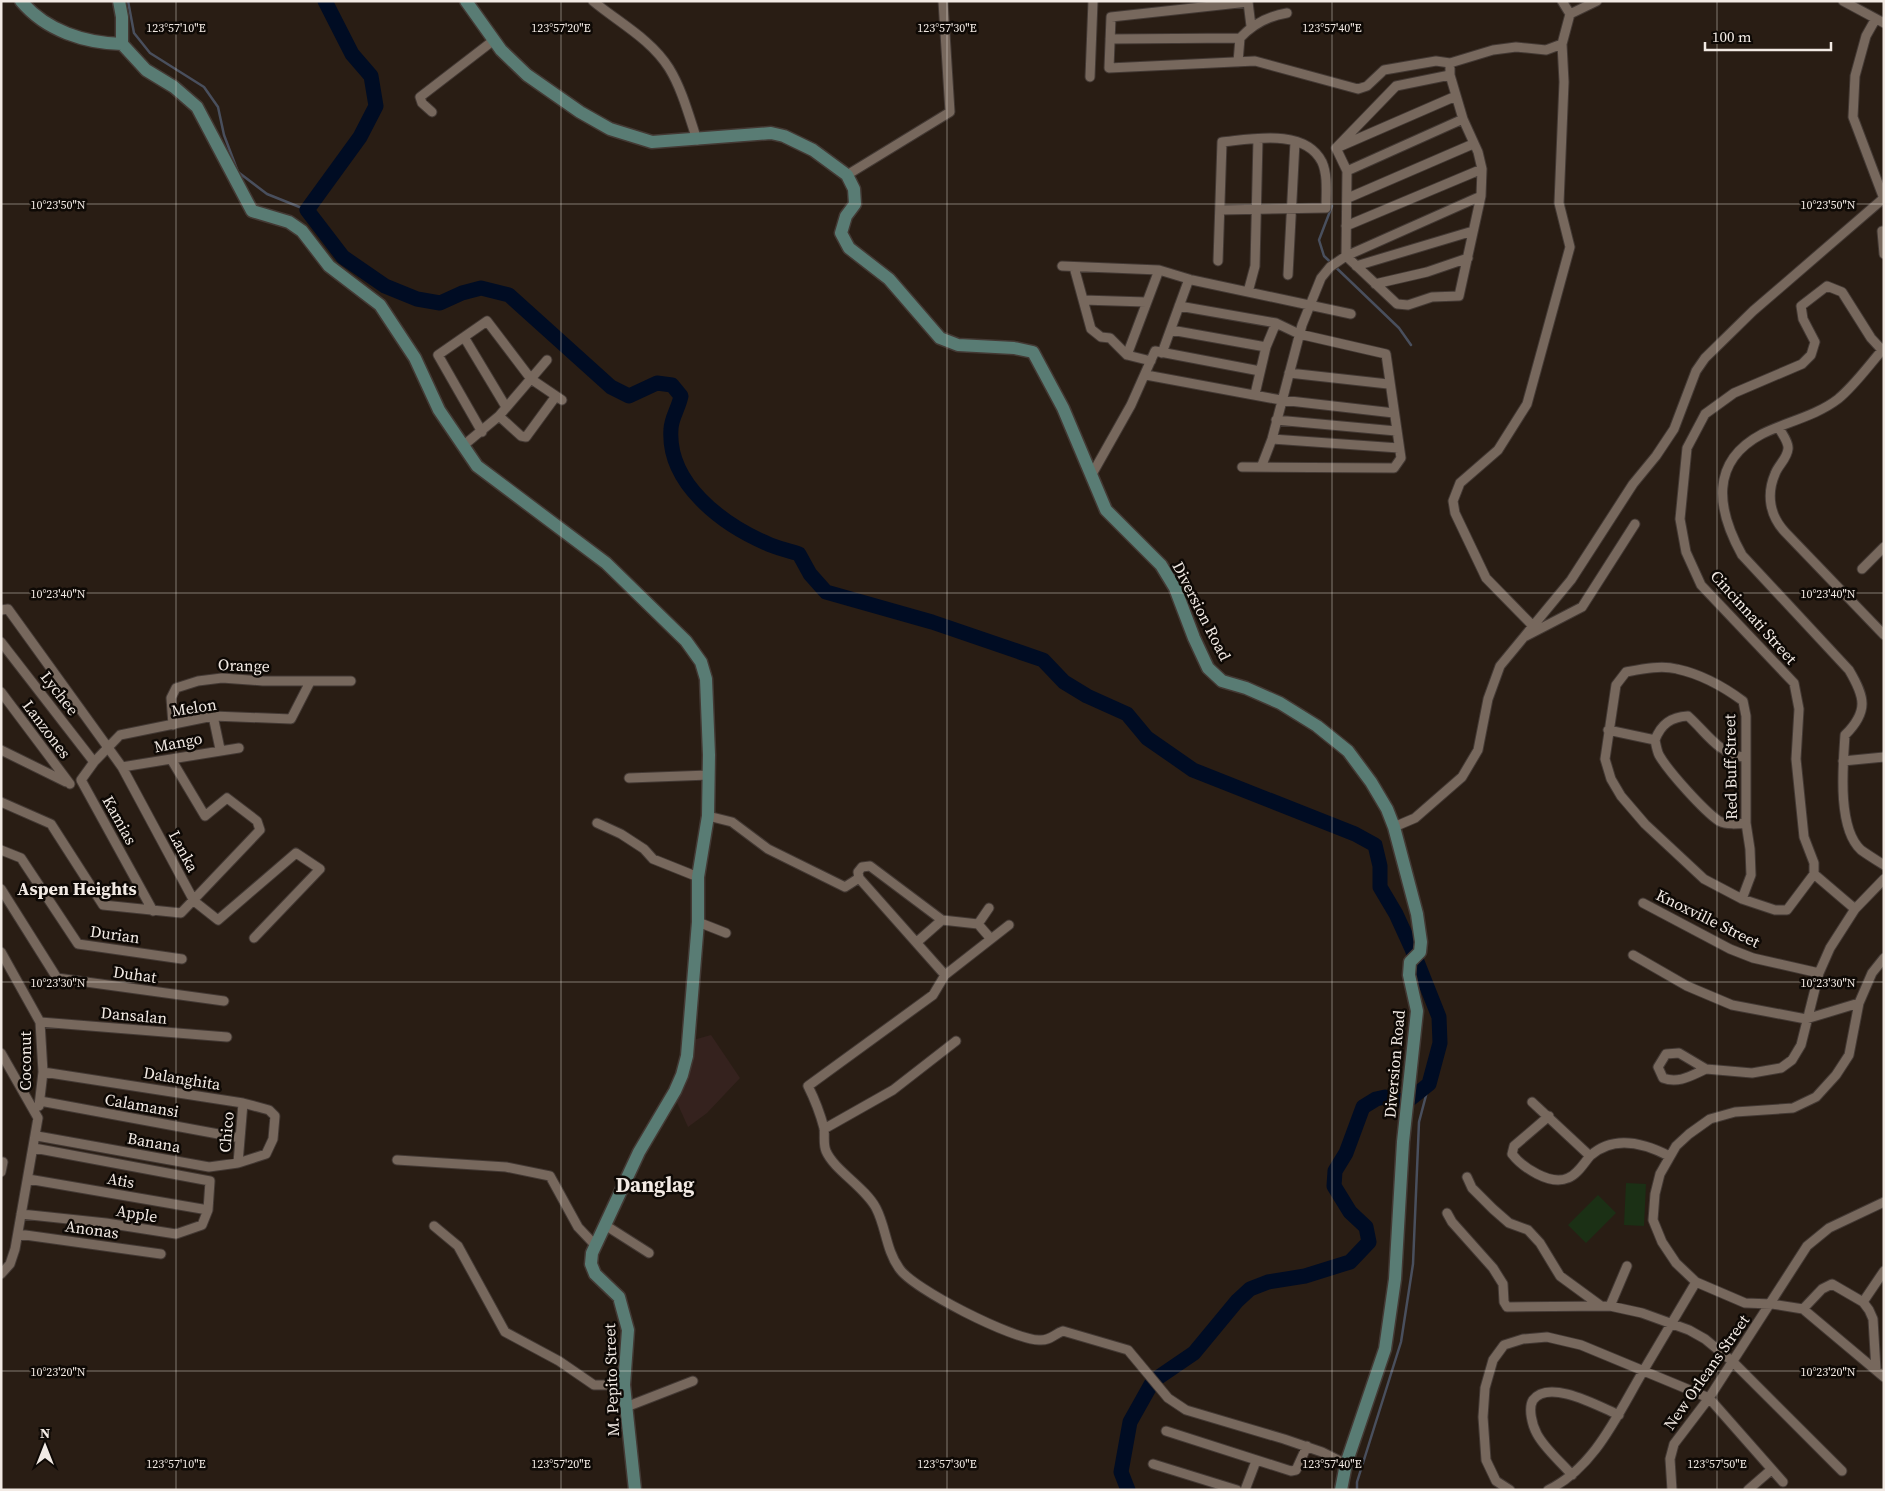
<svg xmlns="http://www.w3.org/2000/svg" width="1885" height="1491" font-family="'Source Serif 4',serif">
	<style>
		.education { fill: #35221e }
		.green { fill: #1b3015 }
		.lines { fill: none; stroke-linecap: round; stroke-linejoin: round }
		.stream { stroke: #494f5d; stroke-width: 2.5 }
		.river { stroke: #000c23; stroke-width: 15 }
		.street-casing { stroke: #433934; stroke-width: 11 }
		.secondary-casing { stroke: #433934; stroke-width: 15 }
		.street { stroke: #77685d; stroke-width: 9 }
		.secondary { stroke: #597c74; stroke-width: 12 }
		.ticks { fill: none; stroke: #f2eae4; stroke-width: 1; stroke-opacity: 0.45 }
		.labels { text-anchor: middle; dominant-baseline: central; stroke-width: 5; stroke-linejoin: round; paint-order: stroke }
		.street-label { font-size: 16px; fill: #f2eae4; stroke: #0e0905 }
		.neighbourhood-label { font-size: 18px; font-weight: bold; fill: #f2eae4; stroke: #0e0905 }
		.district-label { font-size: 21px; font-weight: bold; fill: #f2eae4; stroke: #0e0905 }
		.ticks-label { font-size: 12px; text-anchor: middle; fill: #f2eae4; stroke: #0e0905; stroke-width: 5; stroke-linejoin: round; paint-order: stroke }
	</style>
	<rect width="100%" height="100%" fill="#291d14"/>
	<path class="education" d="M711,1035L740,1078L707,1113L688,1127L675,1098L693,1040Z"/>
	<path class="green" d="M1626,1183L1646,1184L1644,1226L1624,1225Z
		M1598,1195L1616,1213L1586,1243L1568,1225Z"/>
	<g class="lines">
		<path class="stream" d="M128,1L134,33L150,53L204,87L218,107L224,135L238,172L267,194L307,210
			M1332,206L1319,240L1324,256L1399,328L1411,345
			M1357,1490V1482L1401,1342L1413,1264L1419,1122L1429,1084"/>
		<path class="river" d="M325,1L352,54L371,76L376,106L360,137L307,210L343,257L385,286L417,299L440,303L462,293L481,288L509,295L611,387L629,396L657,383L672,385L681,396C679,407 671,419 671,429C667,483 722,524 766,543C776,548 788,550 799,554L810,574L826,592L932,622L1043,660L1064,682L1087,696L1127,714L1147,738L1193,770L1355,834L1375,845L1380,866V887L1396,914L1412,949L1439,1017L1440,1043L1429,1084L1409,1100
			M1128,1490L1121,1472L1130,1422L1153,1381L1194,1353L1237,1301L1250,1289L1268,1282L1305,1276L1350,1262L1369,1242L1366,1227L1350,1212L1334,1186L1335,1171L1346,1153L1363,1107L1376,1099L1385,1097L1402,1101"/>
		<defs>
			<path id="street" d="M593,1C618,22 651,39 669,68C682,89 689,116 697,140
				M1843,1L1884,23
				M1570,14L1597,1
				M1875,20L1866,36L1855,76L1853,117L1884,199
				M1251,26L1248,2L1111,17L1109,68L1255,61L1358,89L1367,86L1384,70L1436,61L1450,63L1493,50L1516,47L1546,50L1562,44
				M1110,39L1240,38
				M1238,62L1240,38C1253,24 1268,16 1287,13
				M1090,77L1093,1
				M432,112L422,103L420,97L494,40
				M1341,146L1456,96
				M1336,148L1347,171L1346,256L1397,304L1408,305L1432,297L1459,296L1481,196L1482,169L1478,152L1463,119L1450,75V63
				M1336,148L1396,86L1450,75
				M1347,171L1463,119
				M847,175L950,112L943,1
				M1348,198L1473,144
				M1346,226L1482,169
				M1882,231L1884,254
				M1218,261L1222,142C1252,139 1305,128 1322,162C1328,175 1326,194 1326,208L1220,210
				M1062,266L1159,270L1192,280L1351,314
				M1356,266L1473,231
				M1074,267L1091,329L1101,337L1110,338L1127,355L1151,361
				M1288,275L1295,142
				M1375,284L1427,272L1468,258
				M1248,292L1255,266L1258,139
				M1083,300L1146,302
				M1179,306L1276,323L1299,334L1386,354L1401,458L1394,468L1242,467
				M1171,330L1266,347
				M464,337L506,407
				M1884,348C1869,365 1855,385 1838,399C1816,416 1786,422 1762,434C1709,462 1717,510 1742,555L1849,670C1865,697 1869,711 1845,735C1843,765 1837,828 1861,850C1868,855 1876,860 1884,865
				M1162,353L1189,279
				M1127,355L1159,270
				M1289,373L1388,384
				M1146,375L1281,400L1394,413
				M1255,394L1266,347L1276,323
				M499,416L521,436L526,437L556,396
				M1276,420L1396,431
				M1779,428C1782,434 1789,442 1788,449C1787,459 1778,465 1775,474C1766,495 1770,516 1785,532L1884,635
				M482,432L438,355L487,321L531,379L562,400
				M1272,439L1399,448
				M464,445L499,416L547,360
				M1262,465L1272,439L1302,325L1321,278L1330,267L1346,256L1481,196
				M1091,476L1131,405L1155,351L1260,371
				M1862,569L1884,547
				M1,610L8,609L122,767L194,901L218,920L296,853L320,869L254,938
				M1532,625L1486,578L1455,513L1453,501L1460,483L1498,450L1527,404L1570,247L1559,203L1564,82L1562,44L1570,14L1562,1
				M1524,637L1582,607L1635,524
				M1,642L94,762
				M1,692L70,784
				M213,716L220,749
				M173,725L171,698L176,688L198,681L222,678L263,681H351
				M1608,730L1655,740
				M1,750L66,782
				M1746,758C1716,752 1709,735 1688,716C1671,717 1661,724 1655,740C1656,745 1657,751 1659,755C1668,771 1704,811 1719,821C1727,825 1737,824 1746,823
				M1843,761L1884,757
				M122,767L239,748
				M629,778L709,775
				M81,780L94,762L120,735L213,716L291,719L310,682
				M81,780L153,911
				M1,802L51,824L103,905L181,913L260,830L257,821L227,798L205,816L171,759
				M708,816L732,822L768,849L845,887L859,878
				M597,823L621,834L644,849L653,859L698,877
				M1394,827L1415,818L1462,777L1478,750L1488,699L1500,666L1571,580L1633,484L1656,456L1674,429L1696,371L1705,358L1753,311L1884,198
				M1,850L21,858L78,944L182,959
				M1,889L57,978L224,1001
				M1742,899L1751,875L1750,849L1746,823V716L1743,701C1724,687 1700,674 1677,669C1661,665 1642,669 1626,672L1616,685L1605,759L1611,779L1621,796L1645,824L1704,879L1742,899L1775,910H1787L1814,874
				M1643,903L1730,949L1753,958L1819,973
				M1855,909L1814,874V863L1804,837L1796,759L1799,709L1794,683L1701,585L1686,552L1680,519L1687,448L1705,414L1734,393L1802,364L1811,355L1815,342L1803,319L1801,306L1827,286L1842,292L1871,338L1882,350
				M698,922L726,933
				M978,924L989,908
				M991,939L978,924L942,920L870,866L862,867L858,872L859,878L945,975L1009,925
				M917,942L942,920
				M1,952L40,1022L43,1072L39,1106
				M1633,955L1687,986L1732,1005L1806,1019L1859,1003
				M1884,958L1872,973L1859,1003L1849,1055L1836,1075L1816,1097L1793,1108L1735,1112L1710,1119L1689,1134L1676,1146L1660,1174L1655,1194L1653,1220L1662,1242L1676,1263L1696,1282L1745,1303L1772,1304L1803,1309L1884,1377
				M945,975L933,995L808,1086C815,1100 820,1113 824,1128C825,1135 823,1144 826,1151C834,1170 865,1187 876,1208C886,1227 886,1250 899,1268C912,1289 1014,1340 1039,1340C1050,1341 1054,1334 1063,1331L1128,1350L1168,1398L1186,1410L1284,1439L1322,1452L1346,1464
				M40,1022L227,1037
				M1,1053L38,1118L15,1249L10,1264L1,1274
				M1706,1069C1692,1075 1679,1084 1663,1078L1658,1067L1666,1054L1679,1053L1706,1069L1752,1073L1781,1068L1792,1060L1801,1045L1819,973L1830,948L1855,909L1884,879
				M40,1101L240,1138
				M1532,1102L1590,1156C1613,1135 1644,1143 1669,1156
				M1549,1116L1514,1146L1512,1154C1522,1167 1550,1186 1568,1178C1577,1175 1584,1163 1590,1156
				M824,1129L893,1090L956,1041
				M37,1136L209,1167L238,1163L266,1154L273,1139L275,1116L269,1110L243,1103L43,1072
				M397,1160L506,1167L550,1176L578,1227L595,1245
				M238,1163L243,1103
				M1,1172L3,1162
				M1467,1177L1472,1188L1493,1209L1509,1223L1528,1230L1540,1243L1560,1276L1601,1306
				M28,1179L208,1210
				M1447,1213L1452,1222L1493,1268L1503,1284L1504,1302L1507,1307L1610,1306L1642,1313L1689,1330L1705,1339L1733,1362L1842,1471
				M21,1214L106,1223L176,1234L202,1225L208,1210L210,1181L34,1148
				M605,1225L649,1253
				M434,1226L458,1246L505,1332L559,1361L594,1385H624
				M18,1234L161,1254
				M1863,1302L1884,1271
				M1610,1306L1627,1266
				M1803,1309L1822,1289L1832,1284L1863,1302L1869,1310L1873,1319L1876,1370
				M626,1407L693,1381
				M1166,1431L1291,1471L1296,1470L1307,1446
				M1153,1464L1237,1490
				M1572,1475C1561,1462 1545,1449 1537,1434C1532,1425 1528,1408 1533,1400C1549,1378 1600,1407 1619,1415
				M1245,1490L1256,1461
				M1510,1490L1496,1481L1486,1460L1483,1417L1485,1388L1493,1360L1504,1345L1523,1339L1547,1337L1581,1345L1709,1398L1783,1482
				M1548,1490C1596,1467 1619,1411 1645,1368C1662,1339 1679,1311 1696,1282
				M1672,1490L1670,1459L1674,1444L1709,1398L1807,1246L1829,1228L1884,1202
				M1748,1490L1771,1470"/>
			<path id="secondary" d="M21,1C46,31 85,43 122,44L146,70L174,87L197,107L252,211L289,222L302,231L329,266L380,305L415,358L439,410L477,466L606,563L686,641L701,662L706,679L709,755L708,816L698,877V922L687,1056L682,1075L675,1091L639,1152L592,1253L591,1264L595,1274L619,1297L628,1330L624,1385L635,1490
				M119,1L122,17V44
				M466,1L501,50L527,75L580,112L610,129L652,142L771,133L784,136L813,150L847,175L854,189L855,204L846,216L841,233L849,248L889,279L940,338L958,345L1014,348L1033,352L1063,408L1106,510L1161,565L1175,588L1194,638L1208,668L1222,681L1246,688L1280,703L1317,726L1348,751L1371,782L1387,809L1394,827L1417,914L1421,942L1420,952L1410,962L1409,975L1417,1011L1403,1142L1395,1279L1385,1349L1346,1464L1341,1490"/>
		</defs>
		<use href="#street" class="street-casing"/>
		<use href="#secondary" class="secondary-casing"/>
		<use href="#street" class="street"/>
		<use href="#secondary" class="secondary"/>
	</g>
	<path class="ticks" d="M176,1V1490M561,1V1490M947,1V1490M1332,1V1490M1717,1V1490M1,204H1884M1,593H1884M1,982H1884M1,1371H1884"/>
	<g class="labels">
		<g class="street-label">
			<text transform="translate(1202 611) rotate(63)">Diversion Road</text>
			<text transform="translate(1754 617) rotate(48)">Cincinnati Street</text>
			<text transform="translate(244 665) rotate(2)">Orange</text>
			<text transform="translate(60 693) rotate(52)">Lychee</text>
			<text transform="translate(194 707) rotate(-9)">Melon</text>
			<text transform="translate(47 729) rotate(53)">Lanzones</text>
			<text transform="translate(178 742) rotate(-11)">Mango</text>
			<text transform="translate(1730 767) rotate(-91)">Red Buff Street</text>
			<text transform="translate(120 820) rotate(61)">Kamias</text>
			<text transform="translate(184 851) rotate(62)">Lanka</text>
			<text transform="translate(1708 918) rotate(26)">Knoxville Street</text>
			<text transform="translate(115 934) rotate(8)">Durian</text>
			<text transform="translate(135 974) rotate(8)">Duhat</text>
			<text transform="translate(134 1015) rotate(5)">Dansalan</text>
			<text transform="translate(25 1061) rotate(-90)">Coconut</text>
			<text transform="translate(1394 1064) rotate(-85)">Diversion Road</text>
			<text transform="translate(182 1078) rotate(9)">Dalanghita</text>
			<text transform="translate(142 1105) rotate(10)">Calamansi</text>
			<text transform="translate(226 1132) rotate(-85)">Chico</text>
			<text transform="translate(154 1142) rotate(10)">Banana</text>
			<text transform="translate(121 1180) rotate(10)">Atis</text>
			<text transform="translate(137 1213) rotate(9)">Apple</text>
			<text transform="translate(92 1229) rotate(8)">Anonas</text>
			<text transform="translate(1706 1372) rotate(-55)">New Orleans Street</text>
			<text transform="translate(611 1380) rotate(-92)">M. Pepito Street</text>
		</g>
		<g class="neighbourhood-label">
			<text x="77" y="888">Aspen Heights</text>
		</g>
		<g class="district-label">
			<text x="655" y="1184">Danglag</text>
		</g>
	</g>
	<g class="ticks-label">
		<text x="176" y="32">123°57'10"E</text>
		<text x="561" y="32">123°57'20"E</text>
		<text x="947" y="32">123°57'30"E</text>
		<text x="1332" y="32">123°57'40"E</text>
		<text x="58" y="209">10°23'50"N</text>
		<text x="1828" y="209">10°23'50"N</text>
		<text x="58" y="598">10°23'40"N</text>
		<text x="1828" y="598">10°23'40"N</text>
		<text x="58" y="987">10°23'30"N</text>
		<text x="1828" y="987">10°23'30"N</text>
		<text x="58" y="1376">10°23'20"N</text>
		<text x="1828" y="1376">10°23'20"N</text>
		<text x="176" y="1468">123°57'10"E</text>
		<text x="561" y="1468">123°57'20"E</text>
		<text x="947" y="1468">123°57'30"E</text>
		<text x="1332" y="1468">123°57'40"E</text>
		<text x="1717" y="1468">123°57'50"E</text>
	</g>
	<rect width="1885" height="1491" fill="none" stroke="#f2eae4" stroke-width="5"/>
	<g transform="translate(45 1446)" stroke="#0e0905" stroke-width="4" paint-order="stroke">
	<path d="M0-4L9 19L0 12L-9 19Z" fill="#f2eae4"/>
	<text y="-8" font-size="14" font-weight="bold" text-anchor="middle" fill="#f2eae4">N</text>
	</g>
	<path d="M1705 42v8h126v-8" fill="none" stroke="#f2eae4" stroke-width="2.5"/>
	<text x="1712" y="42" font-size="15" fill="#f2eae4" stroke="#0e0905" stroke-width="4" paint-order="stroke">100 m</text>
</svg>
